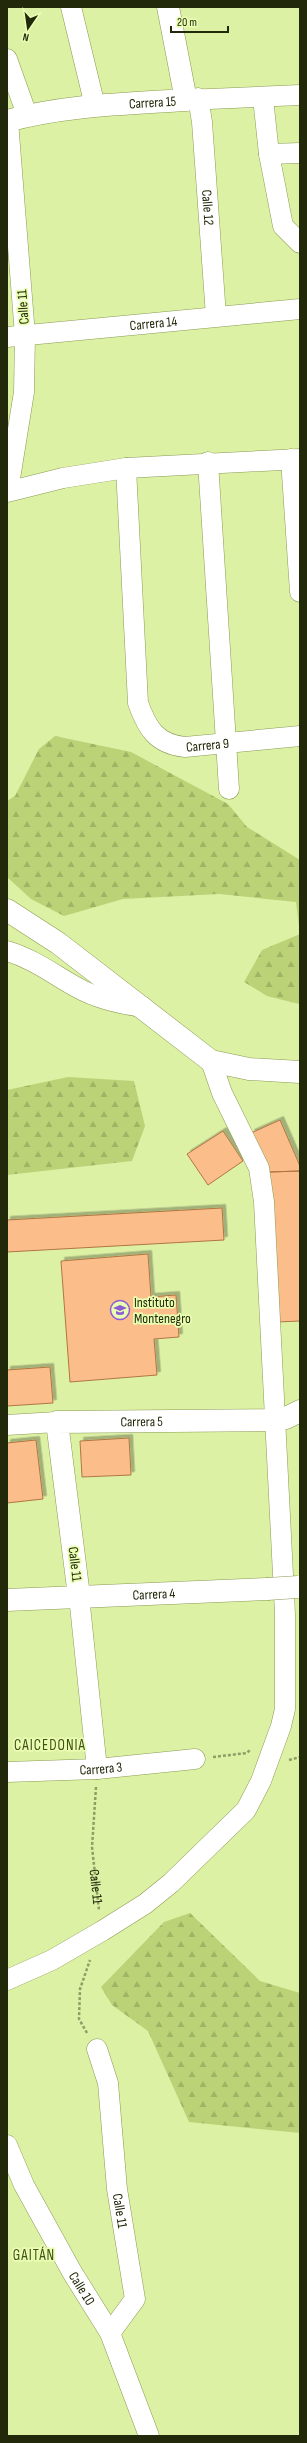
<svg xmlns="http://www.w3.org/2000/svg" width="307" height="2443" font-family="'Sofia Sans Condensed',sans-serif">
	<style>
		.forest { fill: url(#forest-firs) }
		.building { fill: #fbbd8a; stroke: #b07643; filter: url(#shadow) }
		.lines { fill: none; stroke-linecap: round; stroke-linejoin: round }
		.minor-casing { stroke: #8a9b53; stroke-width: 21 }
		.major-casing { stroke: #8a9b53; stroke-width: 23 }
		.path { stroke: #8f9e64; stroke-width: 2.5; stroke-dasharray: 3 2; stroke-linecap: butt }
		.minor { stroke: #fff; stroke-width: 20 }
		.major { stroke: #fff; stroke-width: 22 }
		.major-bridge-casing { stroke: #8a9b53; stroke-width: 23; stroke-linecap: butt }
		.major-bridge { stroke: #fff; stroke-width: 22 }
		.labels { text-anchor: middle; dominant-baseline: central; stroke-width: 3.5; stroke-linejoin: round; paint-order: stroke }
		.street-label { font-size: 14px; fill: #22290a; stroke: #eafeb2 }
		.poi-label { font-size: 14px; fill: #22290a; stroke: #eafeb2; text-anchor: start }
		.neighbourhood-label { font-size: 15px; letter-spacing: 1px; fill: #445019; stroke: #eafeb2 }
	</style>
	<defs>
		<pattern id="forest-firs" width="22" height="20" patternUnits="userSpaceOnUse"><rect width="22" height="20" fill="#bbd276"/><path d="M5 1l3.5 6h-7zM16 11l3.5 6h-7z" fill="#a0b465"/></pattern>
		<filter id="shadow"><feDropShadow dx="3.5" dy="-3.5" stdDeviation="0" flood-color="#0004"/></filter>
	</defs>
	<rect width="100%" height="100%" fill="#ddf1a5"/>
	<path class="forest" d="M55,736L131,752L228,804L247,827L300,860V1003L299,1004L267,996L244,982L262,950L300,934L296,902L219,894L123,899L64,916L31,899L7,877V801L15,796L39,749Z
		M68,1077L134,1081L145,1126L132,1161L7,1175V1090Z
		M190,1913L260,1981L300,1993V2133L189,2122L148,2031L112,2005L101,1987L164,1922Z"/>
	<path class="building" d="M280,1120L300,1166V1171L269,1172L251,1133Z
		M223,1131L243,1161L208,1185L187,1154Z
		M300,1171V1321L277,1322L269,1172Z
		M222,1208L224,1240L7,1252V1220Z
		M148,1254L151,1297L176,1295L179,1337L154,1339L157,1375L70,1382L61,1261Z
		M50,1367L53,1403L7,1406V1370Z
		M129,1438L131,1475L82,1477L80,1441Z
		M36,1440L43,1499L7,1503V1443Z"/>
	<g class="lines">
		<defs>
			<g id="minor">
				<path d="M71,7L95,106"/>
				<path d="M7,59L27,115"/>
				<path id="s2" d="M198,98L202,122L216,316"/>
				<path d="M263,98L269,154L283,226L300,243"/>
				<path d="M186,100L300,95"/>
				<path d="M269,154L300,153"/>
				<path id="s3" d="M7,337L300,309"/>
				<path d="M291,459L300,592"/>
				<path d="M208,462L229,789"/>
				<path id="s4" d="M126,468L138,703C147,728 156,744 185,747L300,736"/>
				<path d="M8,491L24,392L25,335L8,121"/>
				<path d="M7,492L63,478L126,468L300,459"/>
				<path d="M7,951C34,959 54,975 78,988C98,999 120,1004 143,1007"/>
				<path d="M7,1425L57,1422"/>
				<path d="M79,1596L97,1769"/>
				<path id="s5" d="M7,1772L97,1769L195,1759"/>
				<path d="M7,1980L52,1960L102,1931L145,1904L171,1883L246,1810L261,1781L281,1726L285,1709V1614L264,1202L259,1168L222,1093L211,1061"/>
				<path id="s6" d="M97,2049L108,2083L117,2189L135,2299L110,2333"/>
				<path id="s7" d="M7,2145L24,2185L72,2272L110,2333L149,2436"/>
			</g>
			<g id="major">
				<path id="s8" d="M7,121C65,105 126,104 186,100L168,7"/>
				<path d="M7,910L58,943L211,1061L249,1069L300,1072"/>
				<path id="s9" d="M79,1596L57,1422L276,1420L286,1418L300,1411"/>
				<path id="s10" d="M7,1600L267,1589"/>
			</g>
		</defs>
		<use href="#minor" class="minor-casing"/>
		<use href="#major" class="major-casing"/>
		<g class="path">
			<path d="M213,1757L247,1753L250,1750"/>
			<path d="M289,1760L300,1757"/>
			<path id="s1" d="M96,1787L92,1847L99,1910"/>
			<path d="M87,2033L79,2019L80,1989L90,1960"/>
		</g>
		<use href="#minor" class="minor"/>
		<use href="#major" class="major"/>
		<defs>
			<path id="major-bridge" d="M267,1589L298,1587"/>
		</defs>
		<use href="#major-bridge" class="major-bridge-casing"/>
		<use href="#major-bridge" class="major-bridge"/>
	</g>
	<defs>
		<symbol id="university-ring" viewBox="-11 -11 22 22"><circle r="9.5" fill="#eafeb2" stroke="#8e5cd5" stroke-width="1.5"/><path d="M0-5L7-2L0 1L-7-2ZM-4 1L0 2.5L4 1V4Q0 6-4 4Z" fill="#8e5cd5"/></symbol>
	</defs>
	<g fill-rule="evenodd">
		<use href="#university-ring" x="109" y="1299" width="22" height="22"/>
	</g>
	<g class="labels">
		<g class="street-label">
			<text stroke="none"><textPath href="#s8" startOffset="147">Carrera 15</textPath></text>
			<text stroke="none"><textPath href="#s2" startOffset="110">Calle 12</textPath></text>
			<text transform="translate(23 307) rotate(-94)">Calle 11</text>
			<text stroke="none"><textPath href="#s3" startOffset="147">Carrera 14</textPath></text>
			<text stroke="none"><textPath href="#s4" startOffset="327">Carrera 9</textPath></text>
			<text stroke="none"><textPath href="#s9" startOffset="260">Carrera 5</textPath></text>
			<text transform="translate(75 1564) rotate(83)">Calle 11</text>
			<text stroke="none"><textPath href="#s10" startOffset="147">Carrera 4</textPath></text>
			<text stroke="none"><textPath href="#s5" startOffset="94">Carrera 3</textPath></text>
			<text stroke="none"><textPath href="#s1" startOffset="100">Calle 11</textPath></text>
			<text stroke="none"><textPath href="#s6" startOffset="164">Calle 11</textPath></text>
			<text stroke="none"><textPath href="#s7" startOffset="162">Calle 10</textPath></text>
		</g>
		<g class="poi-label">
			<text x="134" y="1302">Instituto<tspan x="134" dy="16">Montenegro</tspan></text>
		</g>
		<g class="neighbourhood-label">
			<text x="50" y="1745">CAICEDONIA</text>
			<text x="34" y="2255">GAITÁN</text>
		</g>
	</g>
	<rect width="307" height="2443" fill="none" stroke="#22290a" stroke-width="16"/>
	<g transform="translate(28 28) rotate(193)" stroke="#eafeb2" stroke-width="3" paint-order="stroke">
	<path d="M0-3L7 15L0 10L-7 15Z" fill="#22290a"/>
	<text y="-6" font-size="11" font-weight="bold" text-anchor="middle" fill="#22290a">N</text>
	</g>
	<path d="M171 26v6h57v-6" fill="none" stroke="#22290a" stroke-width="2"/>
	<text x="177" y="26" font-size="12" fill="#22290a" stroke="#eafeb2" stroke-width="3" paint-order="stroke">20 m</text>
</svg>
